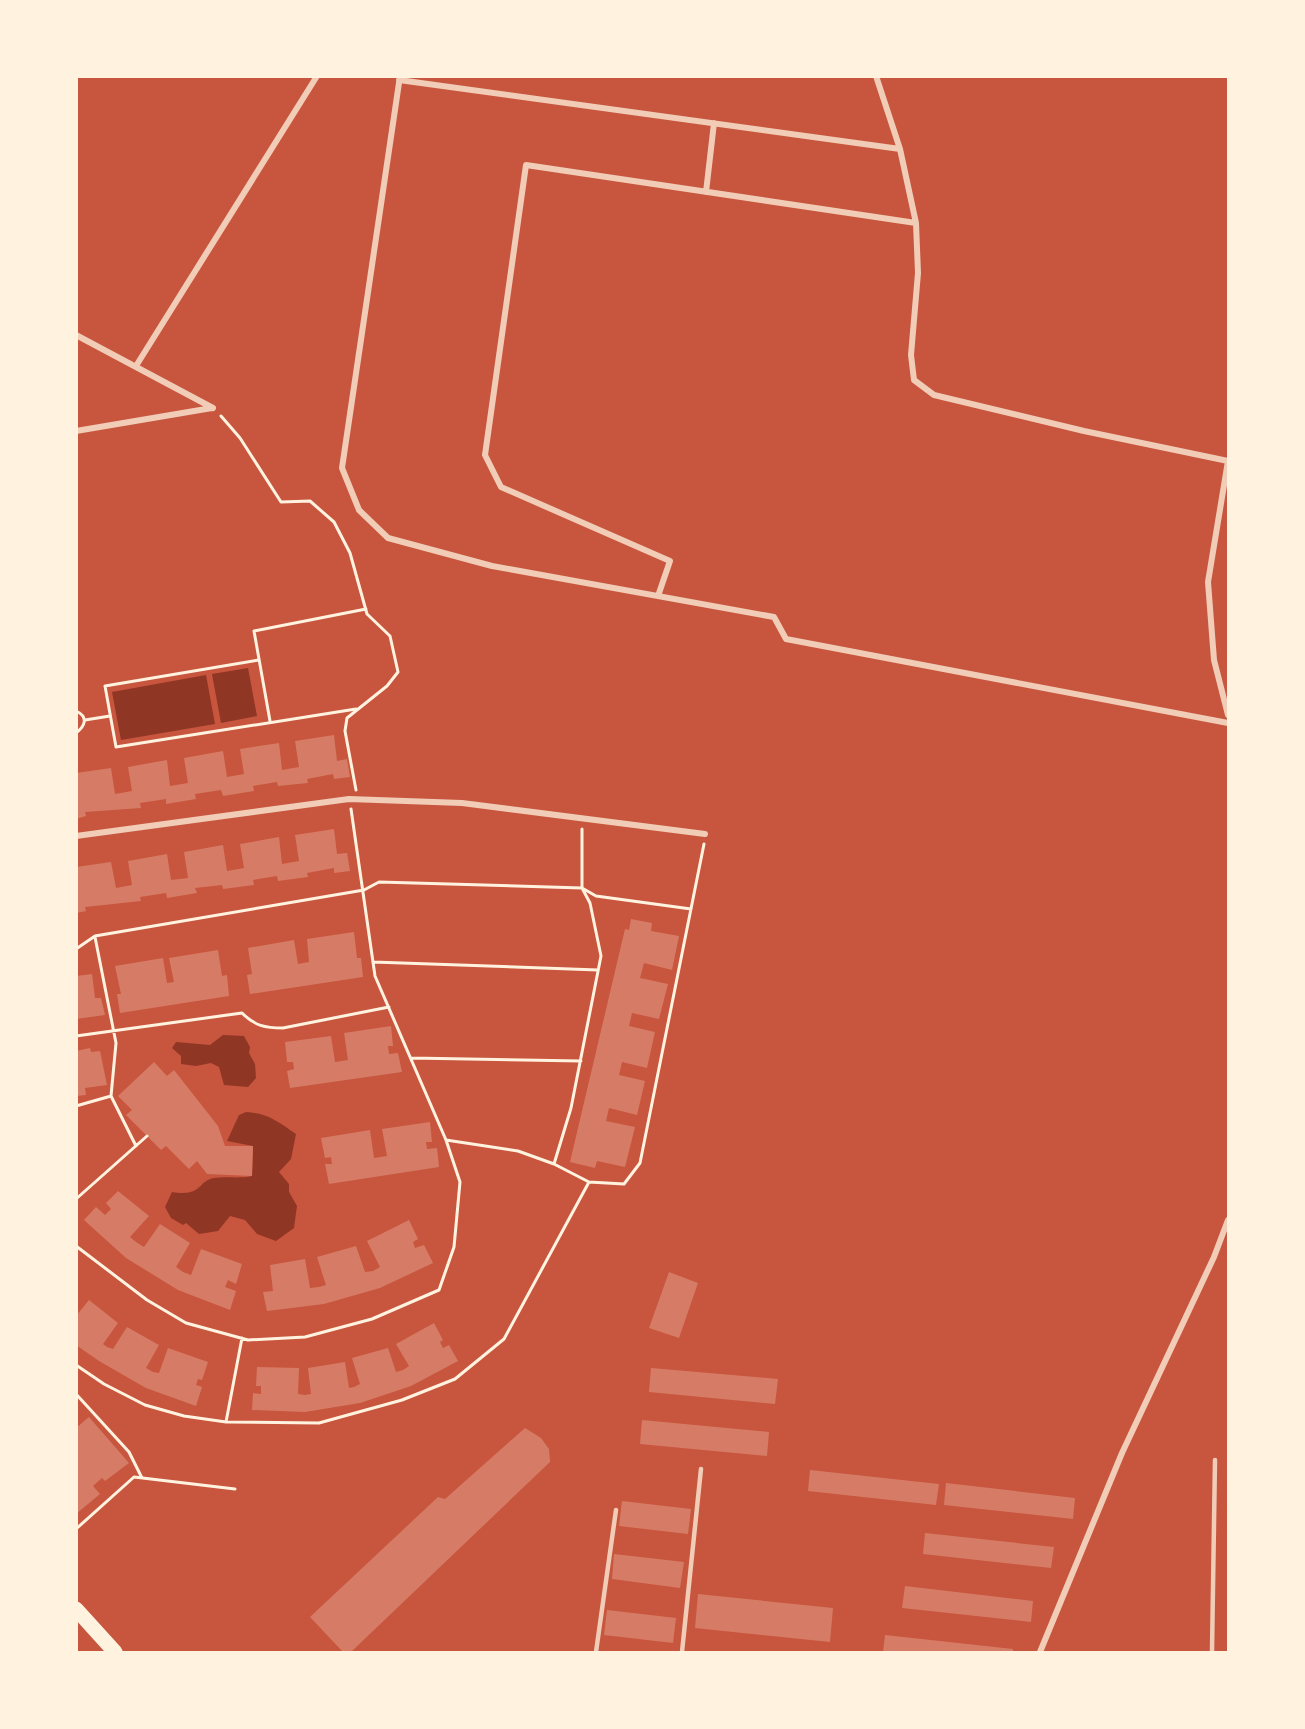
<svg xmlns="http://www.w3.org/2000/svg" width="1305" height="1729" font-family="Spectral,serif">
	<style>
		.water { fill: #8f3625 }
		.building { fill: #d67c66 }
		.lines { fill: none; stroke-linecap: round; stroke-linejoin: round }
		.path { stroke: #fff3e0; stroke-width: 3 }
		.service { stroke: #f1ccb7; stroke-width: 4.5 }
		.minor { stroke: #f1ccb7; stroke-width: 6 }
		.primary { stroke: #fff3e0; stroke-width: 15 }
	</style>
	<rect width="100%" height="100%" fill="#c8553d"/>
	<path class="water" d="M248,668L257,716L221,723L212,674Z
		M206,675L215,724L121,740L112,692Z
		M223,1035L244,1036L250,1047L249,1053L255,1064L256,1078L248,1087L224,1085L219,1067L211,1063L196,1066L181,1064V1056L172,1048L176,1042L210,1045Z
		M246,1112C268,1113 278,1122 296,1134L291,1159L279,1172L289,1184V1192L297,1206L294,1228L276,1241L257,1234L245,1220L230,1216L218,1231L199,1234L186,1223L183,1225L171,1218L165,1207L172,1192C203,1197 197,1181 214,1178C226,1176 240,1179 252,1176L253,1146L227,1141L239,1115Z"/>
	<path class="building" d="M334,735L337,761L347,759L350,777L334,779L333,774L307,779L308,783L278,786L277,782L253,786L254,791L223,796L221,790L195,794L196,799L166,804V799L140,803L141,808L85,812L86,816L76,819V773L111,768L115,794L132,791L128,767L167,760L170,786L188,783L184,758L223,751L227,777L244,774L240,749L279,743L282,770L299,767L295,741Z
		M334,829L337,854L347,853L350,871L334,873V868L307,873L308,877L278,881L277,876L253,880L254,885L223,889L222,885L195,888L197,893L167,898L166,893L140,897L141,901L85,907L86,911L76,913V867L111,862L116,888L132,885L128,861L167,854L171,880L188,878L184,852L223,845L227,871L244,868L240,844L279,837L282,864L299,861L295,835Z
		M631,919L652,923L651,931L679,936L672,970L644,963L640,978L668,984L659,1019L632,1013L629,1026L655,1032L647,1068L622,1062L619,1075L645,1081L637,1115L609,1108L606,1121L635,1127L625,1167L597,1161L595,1168L570,1162L625,929L629,930Z
		M354,932L357,958H361L363,977L250,994L247,975L252,974L248,948L294,940L298,964L309,962L307,939Z
		M218,950L222,976L227,975L229,996L120,1013L117,994H121L115,966L163,958L167,983L174,982L169,958Z
		M92,974L95,998H101L105,1015L76,1019V976Z
		M391,1026L393,1046H388L389,1054L398,1053L402,1072L290,1088L287,1071L294,1069L293,1062H287L285,1042L331,1036L335,1062L348,1060L344,1033Z
		M90,1048L91,1052L100,1051L107,1085L85,1088L86,1095L76,1096V1051Z
		M154,1062L167,1076L174,1070L218,1126L225,1146H253L252,1176L207,1174L197,1161L189,1169L166,1146L161,1150L126,1115L132,1110L118,1096Z
		M430,1122L432,1142H426L427,1149L437,1148L439,1167L329,1184L325,1164H332L331,1157L325,1158L321,1138L370,1130L374,1158L387,1156L382,1129Z
		M118,1191L149,1216L130,1237L136,1242L144,1247L160,1224L190,1243L176,1267L183,1272L191,1275L201,1249L242,1264L236,1284L228,1280L225,1287L236,1291L230,1310L178,1290L126,1258L84,1220L96,1207L105,1215L111,1209L106,1203Z
		M409,1220L418,1239L413,1242L415,1248L424,1245L433,1263L380,1288L324,1304L267,1311L263,1292L273,1291L270,1265L305,1259L310,1288L319,1287L326,1285L317,1257L356,1246L365,1272L373,1271L380,1267L367,1241Z
		M669,1272L698,1283L679,1338L649,1328Z
		M89,1300L118,1323L103,1344L107,1347L113,1349L127,1327L159,1345L146,1368L153,1372L159,1373L168,1348L208,1362L202,1380L198,1379L196,1385L202,1387L196,1406L146,1388L99,1361L76,1345V1316Z
		M434,1323L443,1340L440,1342L443,1348L449,1345L458,1361L411,1386L360,1403L305,1412L252,1410L253,1393L261,1394V1386H256L257,1367L299,1368L298,1394L305,1395L311,1394L308,1368L345,1362L349,1388L354,1387L360,1384L352,1358L388,1348L396,1372L403,1370L409,1366L396,1344Z
		M651,1368L778,1379L775,1404L649,1392Z
		M89,1417L129,1463L105,1481L102,1478L93,1486L100,1494L76,1514V1428Z
		M642,1420L769,1432L767,1456L640,1444Z
		M525,1428L541,1438L549,1449L550,1462L351,1652H343L310,1617L438,1497L445,1499Z
		M810,1470L939,1484L936,1505L808,1491Z
		M946,1483L1075,1498L1073,1519L944,1505Z
		M622,1501L691,1509L688,1534L619,1526Z
		M925,1533L1054,1547L1051,1568L923,1554Z
		M614,1554L684,1562L680,1588L612,1579Z
		M905,1586L1033,1601L1031,1622L902,1608Z
		M698,1594L833,1608L830,1642L695,1628Z
		M607,1610L676,1618L673,1643L604,1635Z
		M885,1635L1013,1649V1652H883Z"/>
	<g class="lines">
		<path class="path" d="M221,416L240,438L281,502L310,501L334,522L350,553L367,614L390,636L398,672L387,686L347,718L345,731L356,790
			M259,660L105,686L116,747L356,709
			M76,711C89,717 85,726 76,733
			M85,720L110,716
			M270,721L254,631L366,609
			M95,937L116,1043L111,1096L136,1146
			M76,949L95,936L364,890L379,882L582,888L596,896L691,909
			M373,962L598,970
			M76,1036L242,1013C255,1026 265,1028 283,1028L389,1007
			M411,1058L581,1061
			M76,1106L111,1096
			M446,1140L518,1151L554,1164L589,1182L624,1184L640,1163L704,844
			M554,1164L571,1108L601,956L590,903L582,888V829
			M76,1199L147,1136
			M76,1246L147,1300L186,1323L248,1340L305,1337L372,1319L439,1290L454,1247L460,1182L446,1140L375,976L351,809
			M76,1365L104,1384L145,1405L184,1416L226,1422L319,1423L402,1400L455,1379L504,1339L589,1182
			M76,1394L129,1452L142,1478
			M226,1422L242,1338
			M76,1529L134,1477L235,1489"/>
		<path class="service" d="M596,1652L616,1510
			M682,1652L701,1469
			M1212,1652L1215,1460"/>
		<path class="minor" d="M400,76L342,468L359,510L388,538L492,566L774,617L786,639L1228,723
			M876,76L900,149L916,223L918,273L911,355L914,380L934,395L1084,431L1228,461
			M399,80L900,149
			M706,192L714,123
			M76,335L213,408
			M136,366L317,76
			M76,431L212,408
			M1228,461L1208,582L1214,660L1228,715
			M658,596L670,561L501,487L485,455L526,165L916,223
			M76,836L349,799L462,803L705,834
			M1040,1652L1122,1453L1214,1257L1228,1220"/>
		<path class="primary" d="M76,1609L115,1652"/>
	</g>
	<rect width="1305" height="1729" fill="none" stroke="#fff3e0" stroke-width="156"/>
</svg>
